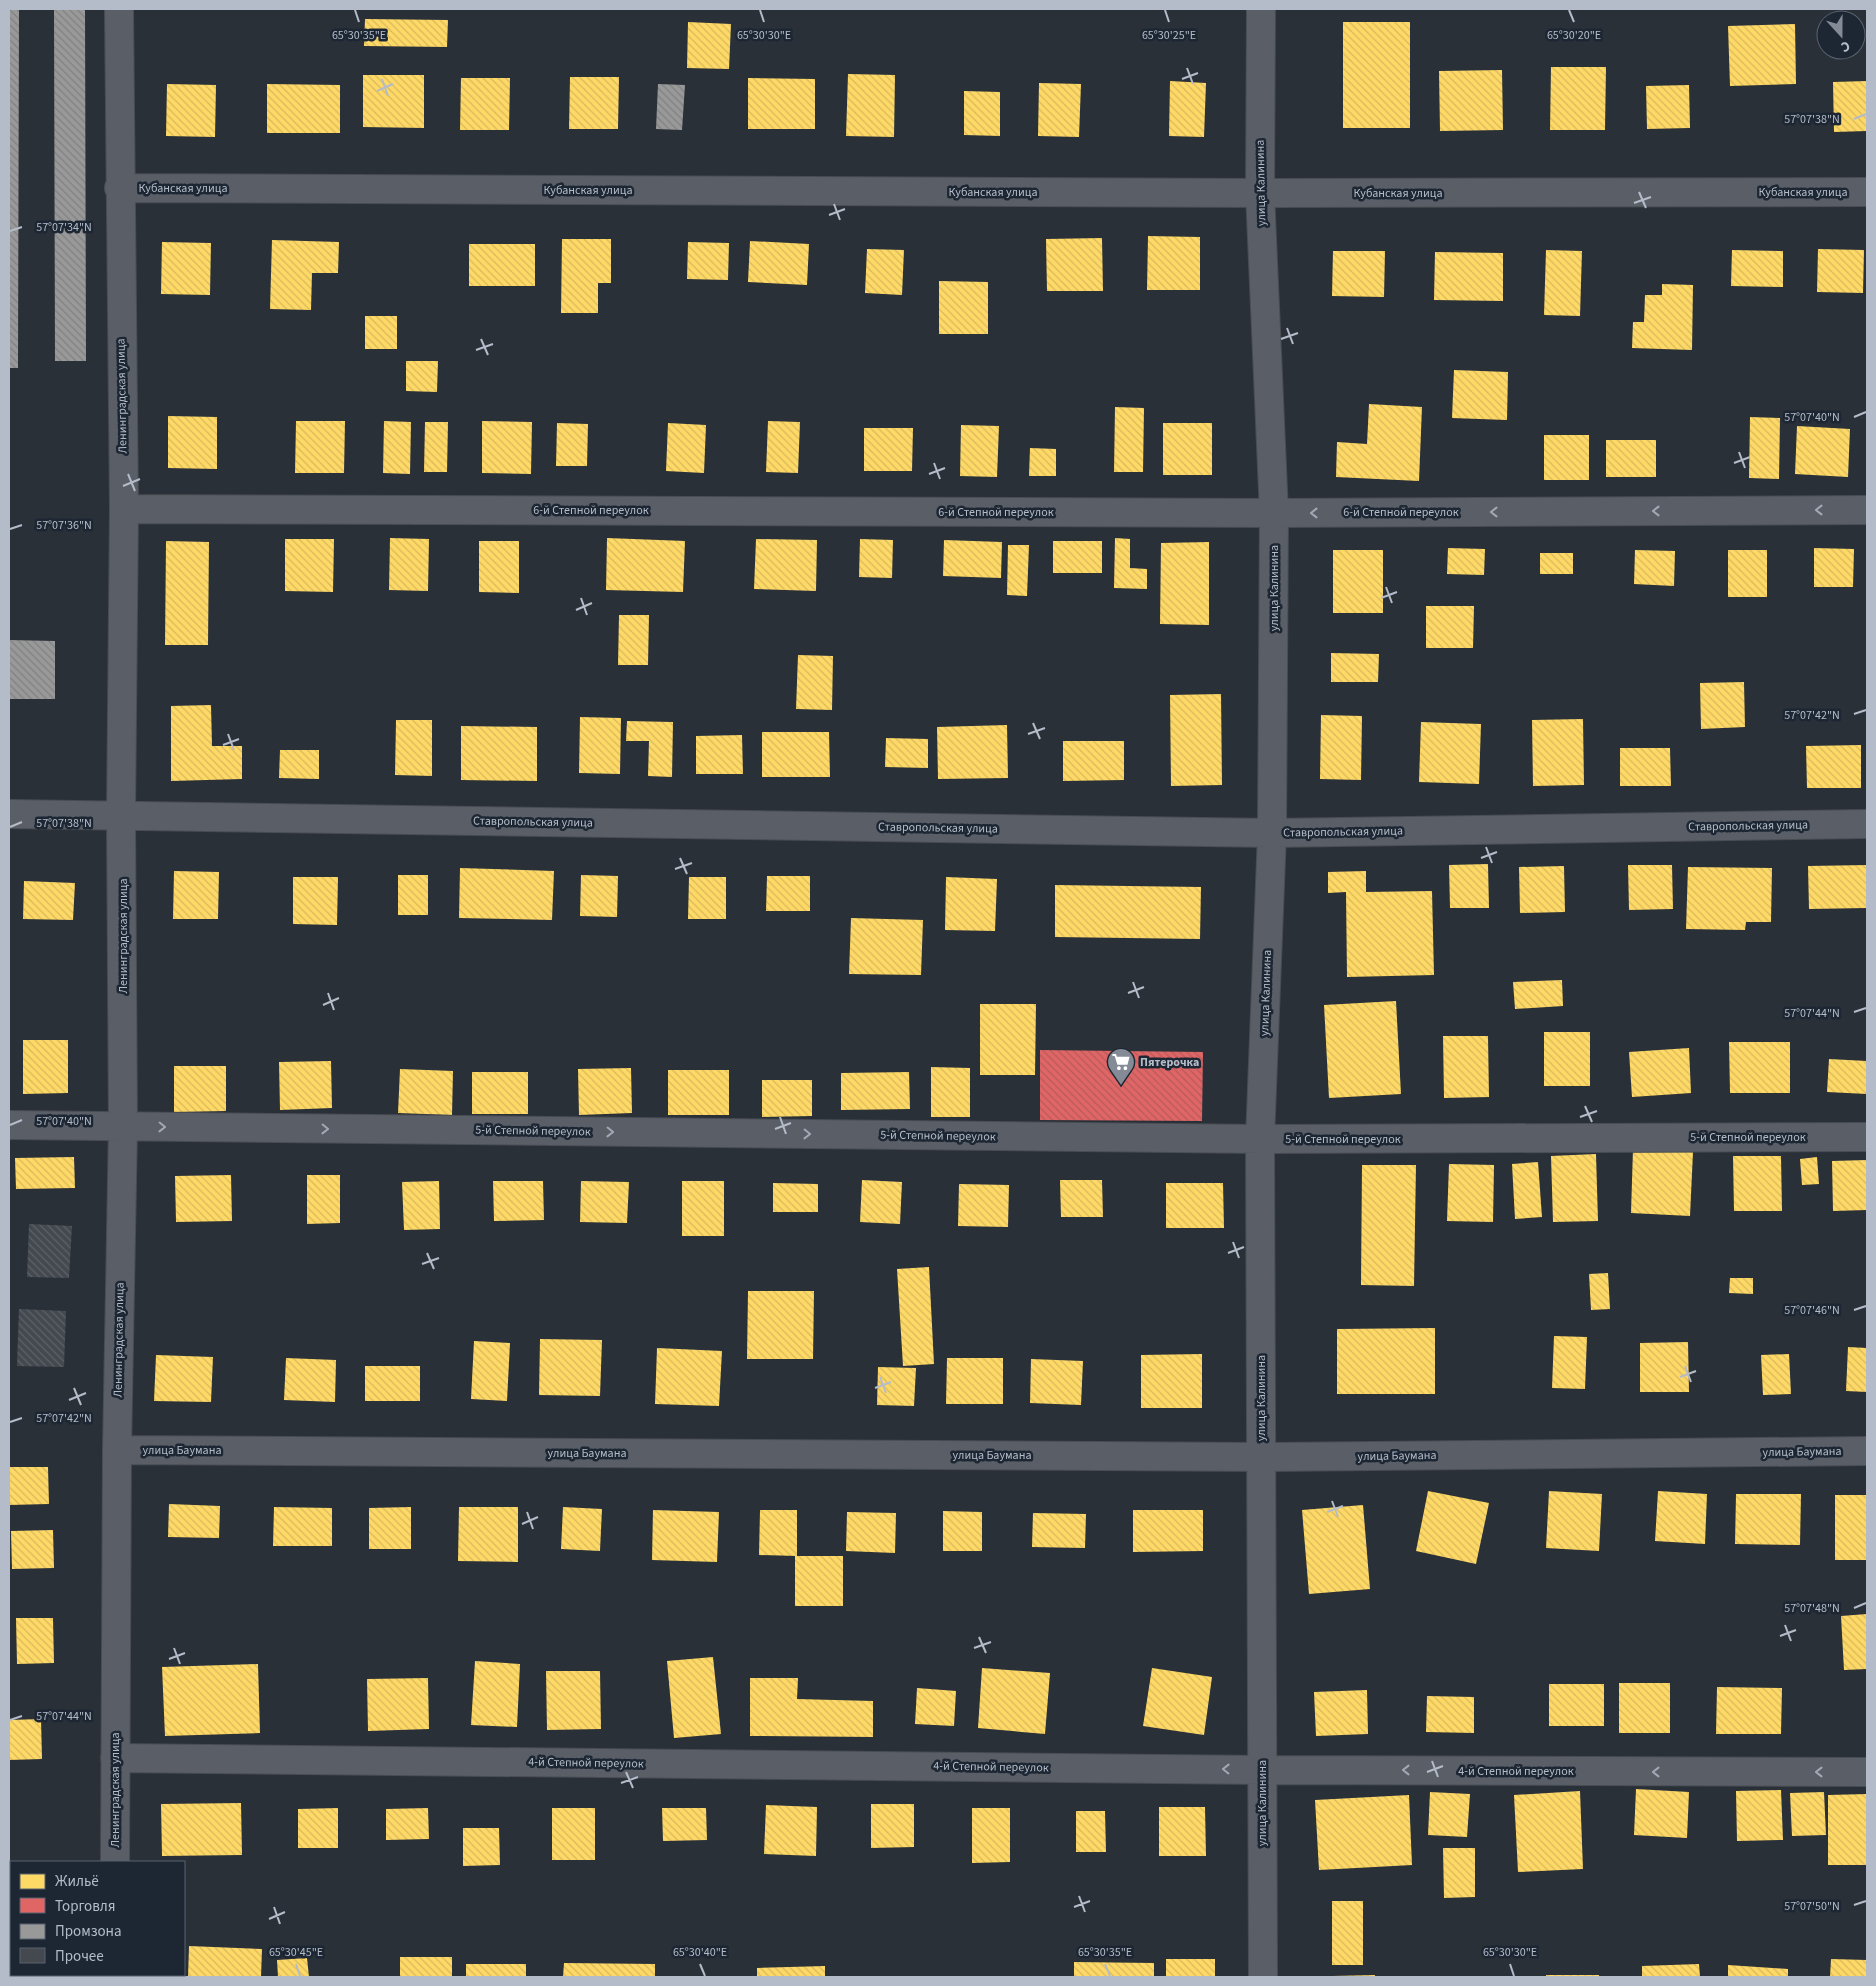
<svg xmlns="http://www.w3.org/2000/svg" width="1876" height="1986" font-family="'Source Sans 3',sans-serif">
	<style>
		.homes { fill: url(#homes-back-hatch) }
		.shops { fill: url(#shops-back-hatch) }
		.industry { fill: url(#industry-back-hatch) }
		.building { fill: url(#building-back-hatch) }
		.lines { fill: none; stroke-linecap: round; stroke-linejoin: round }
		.minor-casing { stroke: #484c53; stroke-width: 30 }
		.minor { stroke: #5a5e66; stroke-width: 28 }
		.oneway { stroke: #a2a9b5 }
		.ticks { fill: none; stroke: #b4bcc9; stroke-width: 2 }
		.labels { text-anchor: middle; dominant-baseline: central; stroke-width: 5; stroke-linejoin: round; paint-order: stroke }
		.street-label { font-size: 12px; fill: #b4bcc9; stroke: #1d2633 }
		.poi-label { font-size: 12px; font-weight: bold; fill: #b4bcc9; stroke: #1d2633; text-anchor: start }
		.ticks-label { font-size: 12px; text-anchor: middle; fill: #b4bcc9; stroke: #1d2633; stroke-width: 5; stroke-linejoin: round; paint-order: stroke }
	</style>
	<defs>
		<pattern id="homes-back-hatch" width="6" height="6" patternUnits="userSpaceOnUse" patternTransform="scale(1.25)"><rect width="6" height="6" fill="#ffd966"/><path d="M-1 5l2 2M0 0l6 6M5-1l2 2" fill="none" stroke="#d7b95e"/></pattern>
		<pattern id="shops-back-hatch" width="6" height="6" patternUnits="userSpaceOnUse" patternTransform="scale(1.25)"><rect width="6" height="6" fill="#e06666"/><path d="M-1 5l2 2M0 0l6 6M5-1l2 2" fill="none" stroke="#b65a5c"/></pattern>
		<pattern id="industry-back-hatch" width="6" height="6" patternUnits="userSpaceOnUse" patternTransform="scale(1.25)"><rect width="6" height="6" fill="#999"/><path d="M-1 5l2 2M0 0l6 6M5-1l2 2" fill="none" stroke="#808182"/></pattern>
		<pattern id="building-back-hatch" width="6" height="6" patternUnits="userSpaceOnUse" patternTransform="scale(1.25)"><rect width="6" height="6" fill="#444950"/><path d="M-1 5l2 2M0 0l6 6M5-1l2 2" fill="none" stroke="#5d6168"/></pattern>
	</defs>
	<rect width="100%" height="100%" fill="#2a3038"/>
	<path class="homes" d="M365,19L448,20L447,47L364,46Z
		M688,22L731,24L729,69L687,68Z
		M1343,22H1410V128H1343Z
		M1795,24L1796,84L1730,86L1728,26Z
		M1551,67H1606L1605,130H1550Z
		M1502,70L1503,130L1440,131L1439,71Z
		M848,74L895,75L894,137L846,136Z
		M363,75H424V128L363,127Z
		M570,77H619L618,129H569Z
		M461,78H510L509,130H460Z
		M748,78L815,79V129H748Z
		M1170,81L1206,83L1204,137L1169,136Z
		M1867,81V131L1834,132L1833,82Z
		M1039,83L1081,84L1079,137L1038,136Z
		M167,84L216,85L215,137L166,136Z
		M267,84L340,85V133H267Z
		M1689,85L1690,128L1647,129L1646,86Z
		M964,91L1000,92V136L964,135Z
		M1148,236L1200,237V290H1147Z
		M1102,238L1103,291H1047L1046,239Z
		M562,239H611V283H598V313H561Z
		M272,240L339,242L338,273H312L311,310L270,309Z
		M750,241L809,244L807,285L748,282Z
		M162,242L211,243L210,295L161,294Z
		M688,242L729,243L728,280L687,279Z
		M469,244H535V286H469Z
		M867,249L904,250L902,295L865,293Z
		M1818,249L1864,250L1863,293L1817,292Z
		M1546,250L1582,251L1580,316L1544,315Z
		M1732,250L1783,251V287L1731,286Z
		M1333,251H1385L1384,297L1332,296Z
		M1435,252L1503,253V301L1434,300Z
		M939,281L988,282V334H939Z
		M1662,284L1693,285L1692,350L1632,348L1633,322H1644L1645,295H1662Z
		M365,316H397V349H365Z
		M406,361H438L437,392L406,391Z
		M1454,370L1508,372L1507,420L1452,418Z
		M1369,404L1422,407L1419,481L1336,477L1337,442L1367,444Z
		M1115,407L1144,408L1143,472H1114Z
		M168,416L217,417V469L168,468Z
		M1750,417L1780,418L1779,479L1749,478Z
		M296,421H345L344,473H295Z
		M384,421L411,422L410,474L383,473Z
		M482,421L532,422L531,474L482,473Z
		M768,421L800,422L798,473L766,472Z
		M425,422H448L447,472H424Z
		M557,423L588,424L587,466H556Z
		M668,423L706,425L704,473L666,471Z
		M1163,423H1212V475H1163Z
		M961,425L999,426L997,477L960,476Z
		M1797,426L1850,429L1848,477L1795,474Z
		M864,428H913L912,471H864Z
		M1544,435H1589V480H1544Z
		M1606,440H1656V477H1606Z
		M1030,448L1056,449V476H1029Z
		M390,538L429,539L428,591L389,590Z
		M607,538L685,541L683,592L606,590Z
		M1115,538L1130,539V568L1147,569V589L1114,588Z
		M285,539H334L333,592L285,591Z
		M756,539L817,540L816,591L754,589Z
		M860,539L893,540L892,578L859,577Z
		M944,540L1002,542L1001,578L943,576Z
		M166,541L209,542L208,645H165Z
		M479,541H519V593L479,592Z
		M1053,541H1102V573H1053Z
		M1209,542V625L1160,624L1161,543Z
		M1008,545H1029L1027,596L1007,595Z
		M1448,548L1485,549L1484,575L1447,574Z
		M1814,548L1854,549L1853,587H1814Z
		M1333,550H1383V613H1333Z
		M1635,550L1675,551L1674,586L1634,584Z
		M1728,550H1767V597H1728Z
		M1540,553H1573V574H1540Z
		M1426,606H1474L1473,648H1426Z
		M619,615H649L648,665H618Z
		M1331,653L1379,654L1378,682H1331Z
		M798,655L833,656L832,710L796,709Z
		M1744,682L1745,727L1701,729L1700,683Z
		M1221,694L1222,785L1171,786L1170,695Z
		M211,705L212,746H242V779L171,781V706Z
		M1321,715L1362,716L1361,780L1320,779Z
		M580,717L621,718L620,774L579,773Z
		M1583,719L1584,785L1533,786L1532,720Z
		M396,720H432V776L395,775Z
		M627,721L673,722L672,777L648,776L649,741H626Z
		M1421,722L1481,724L1479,784L1419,782Z
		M1007,725L1008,778L938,779L937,727Z
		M461,726L537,727V781L461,780Z
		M762,732H829L830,777H762Z
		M742,735L743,774H696V736Z
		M886,738L928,739V768L885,767Z
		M1063,741H1124V780L1063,781Z
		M1861,745V788H1807L1806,746Z
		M1620,748H1670L1671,786H1620Z
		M280,750H319V779L279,778Z
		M1488,864L1489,908H1450L1449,865Z
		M1628,865H1672L1673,909L1629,910Z
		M1867,865V908L1809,909L1808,866Z
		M1564,866L1565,912L1520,913L1519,867Z
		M1688,867L1772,868L1771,922H1746L1745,930L1686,929Z
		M460,868L554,871L552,920L459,918Z
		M174,871L219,872L218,919H173Z
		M1366,871V892L1432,891L1434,975L1347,977L1346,892L1328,893V872Z
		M398,875H428V915H398Z
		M581,875L618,876L617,917L580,916Z
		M767,876H810V911H766Z
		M293,877H338L337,925L293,924Z
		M689,877H726V919H688Z
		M946,877L997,879L995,931L945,930Z
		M24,881L75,883L73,920L23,919Z
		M1055,885L1201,887L1200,939L1055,937Z
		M851,918L923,920L921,975L849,974Z
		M1562,980L1563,1006L1515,1009L1513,982Z
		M1396,1001L1401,1094L1329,1098L1324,1005Z
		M980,1004H1036L1035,1075H980Z
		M1544,1032H1590V1086H1544Z
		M1443,1036H1488L1489,1097L1444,1098Z
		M23,1040H68V1093L23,1094Z
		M1729,1042H1790V1093H1730Z
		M1689,1048L1691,1093L1632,1097L1629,1052Z
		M1829,1059L1867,1061V1094L1827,1092Z
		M331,1061L332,1108L280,1110L279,1062Z
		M174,1066H226V1111L174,1112Z
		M931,1067L970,1068V1117H931Z
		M631,1068L632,1113L579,1115L578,1069Z
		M400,1069L453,1071L452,1115L398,1113Z
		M668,1070H729V1115H668Z
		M472,1072H528V1114H472Z
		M909,1072L910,1109L841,1110V1073Z
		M762,1080H812V1116L762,1117Z
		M1633,1149L1693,1152L1690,1216L1631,1213Z
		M1596,1154L1598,1221L1553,1222L1551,1156Z
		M1733,1156H1781L1782,1211H1734Z
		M74,1157L75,1188L16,1189L15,1158Z
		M1817,1157L1819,1184L1802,1185L1800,1159Z
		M1867,1160V1210L1833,1211L1832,1161Z
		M1538,1162L1542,1217L1515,1219L1512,1164Z
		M1449,1164L1494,1165L1493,1222L1447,1221Z
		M1362,1165H1416L1414,1286L1361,1285Z
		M231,1175L232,1221L176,1222L175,1176Z
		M307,1175H340V1223L307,1224Z
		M862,1180L902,1182L900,1224L860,1222Z
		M1060,1180H1102L1103,1217H1061Z
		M439,1181L440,1229L404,1230L402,1182Z
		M493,1181H543L544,1220L494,1221Z
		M581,1181L629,1182L627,1223L580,1222Z
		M682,1181H724V1236H682Z
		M773,1183L818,1184V1212H773Z
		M1166,1183H1223L1224,1228H1166Z
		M959,1184L1009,1185L1008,1227L958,1226Z
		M929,1267L934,1364L903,1366L897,1269Z
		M1608,1273L1610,1309L1591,1310L1589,1274Z
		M1730,1278H1753V1294L1729,1293Z
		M748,1291H814L813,1359H747Z
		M1435,1328V1394H1337V1329Z
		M1554,1336L1587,1337L1585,1389L1552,1388Z
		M540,1339L602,1340L600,1396L539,1395Z
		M474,1341L510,1343L507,1401L471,1399Z
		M1688,1342L1689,1392H1640V1343Z
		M1848,1347L1867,1348V1392L1846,1391Z
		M657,1348L722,1351L719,1406L655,1404Z
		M1202,1354V1408H1141V1355Z
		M1789,1354L1791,1394L1763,1395L1761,1355Z
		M156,1355L213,1357L211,1402L154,1401Z
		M286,1358L336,1360L335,1402L284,1400Z
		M947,1358H1003V1404H946Z
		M1031,1359L1083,1361L1081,1405L1030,1403Z
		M365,1366H420V1401H365Z
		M878,1367L916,1368L914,1406L877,1405Z
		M9,1467H48L49,1504L9,1505Z
		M1428,1491L1489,1503L1476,1564L1416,1551Z
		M1549,1491L1602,1494L1599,1551L1546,1548Z
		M1658,1491L1707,1494L1705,1544L1655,1541Z
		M1736,1494H1801L1800,1545L1735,1544Z
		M1835,1495H1867V1560H1835Z
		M169,1504L220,1506L219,1538L168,1537Z
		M1363,1505L1370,1589L1309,1594L1302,1510Z
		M274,1507L332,1508V1546H273Z
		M411,1507V1549H369V1508Z
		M459,1507H518V1562L458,1561Z
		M563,1507L602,1509L600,1551L561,1549Z
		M653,1510L719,1512L717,1562L652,1560Z
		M760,1510H797V1556H843V1606H795V1556H797L759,1555Z
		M1133,1510H1203V1551L1133,1552Z
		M943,1511L982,1512V1551H943Z
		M847,1512L896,1513L895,1553L846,1551Z
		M1033,1513L1086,1514L1085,1548L1032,1547Z
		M53,1530L54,1568L12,1569L11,1531Z
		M1867,1614V1669L1844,1670L1841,1616Z
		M16,1618H53L54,1663L17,1664Z
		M713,1657L721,1734L674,1738L667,1661Z
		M475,1661L520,1664L517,1727L471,1725Z
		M258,1664L260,1733L165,1736L162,1667Z
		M982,1668L1050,1673L1045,1734L978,1728Z
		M1152,1668L1212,1677L1204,1735L1143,1726Z
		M546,1671H600L601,1729L547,1730Z
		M428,1678L429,1729L368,1731L367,1679Z
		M750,1678H798L797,1699L873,1701V1737L750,1736Z
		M1619,1683H1670V1733H1619Z
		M1549,1684H1604V1726H1549Z
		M1717,1687L1782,1688L1781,1734H1716Z
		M917,1688L956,1691L954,1726L915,1724Z
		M1367,1690L1368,1734L1316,1736L1314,1692Z
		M1427,1696L1474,1697V1733L1426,1732Z
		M41,1719L42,1759L9,1760V1720Z
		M1636,1789L1689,1792L1687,1838L1634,1835Z
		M1781,1790L1783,1840L1737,1841L1736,1791Z
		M1580,1791L1583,1869L1518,1872L1514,1795Z
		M1430,1792L1470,1794L1467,1837L1428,1835Z
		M1824,1792L1826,1835L1792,1836L1790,1793Z
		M1867,1794V1865H1828V1795Z
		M1409,1795L1412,1865L1319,1870L1315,1800Z
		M241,1803L242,1855L162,1856L161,1804Z
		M871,1804H914V1847L871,1848Z
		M766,1805L817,1807L816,1856L764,1854Z
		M1159,1807H1205L1206,1856H1159Z
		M338,1808V1848H298V1809Z
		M428,1808L429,1839L386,1840V1809Z
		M552,1808H595V1860H552Z
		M662,1808H706L707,1840L663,1841Z
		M972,1808H1010V1862L972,1863Z
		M1076,1811H1105L1106,1852H1076Z
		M463,1828H499L500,1865L463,1866Z
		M1443,1848H1475V1897L1444,1898Z
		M1332,1901H1363V1965H1332Z
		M189,1946L262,1949L261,1977H188Z
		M400,1957H452V1977H400Z
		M307,1958L309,1977H278L277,1960Z
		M1166,1959H1215V1977H1166Z
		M1831,1959L1867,1960V1977H1830Z
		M1074,1962L1154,1963V1977H1074Z
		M564,1963L655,1964V1977H563Z
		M466,1964H526V1977H466Z
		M1699,1964L1700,1977H1642V1966Z
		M1728,1965L1788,1969V1977H1728Z
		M825,1966V1977H757V1968Z
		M1375,1975V1977H1332V1976Z
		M1546,1975H1599V1977H1546Z"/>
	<path class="shops" d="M1040,1050L1203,1052L1202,1121L1040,1120Z"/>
	<path class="industry" d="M9,9H19L18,368H9Z
		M54,9H85L86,361H55Z
		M658,84L685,85L682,130L656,129Z
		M9,640L55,641V699H9Z"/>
	<path class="building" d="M29,1224L72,1226L69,1278L27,1277Z
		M19,1309L66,1311L64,1367L17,1366Z"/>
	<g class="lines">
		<defs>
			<path id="minor" d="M1261,9L1260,193L1274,513L1272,833L1260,1139L1263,1977
				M119,188L1260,193L1867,192
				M124,509L1274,513L1867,510
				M9,814L1272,833L1867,824
				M9,1125L1260,1139L1867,1137
				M117,1450L1261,1457L1867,1451
				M115,1758L1262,1770L1867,1772
				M115,1862L117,1450L123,1127L121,815L124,509L119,9
				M115,1977V1975"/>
		</defs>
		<use href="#minor" class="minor-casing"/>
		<use href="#minor" class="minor"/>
	</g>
	<defs><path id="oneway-chevron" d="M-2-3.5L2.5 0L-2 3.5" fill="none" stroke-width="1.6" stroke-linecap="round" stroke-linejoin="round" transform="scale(1.25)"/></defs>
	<g class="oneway">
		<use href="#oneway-chevron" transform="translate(1819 510) rotate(180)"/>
		<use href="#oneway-chevron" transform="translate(1656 511) rotate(180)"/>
		<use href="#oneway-chevron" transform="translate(1494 512) rotate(180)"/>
		<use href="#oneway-chevron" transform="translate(1314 513) rotate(180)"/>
		<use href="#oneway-chevron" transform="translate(162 1127) rotate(1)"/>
		<use href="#oneway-chevron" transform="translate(325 1129) rotate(1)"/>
		<use href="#oneway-chevron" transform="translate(610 1132) rotate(1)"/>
		<use href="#oneway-chevron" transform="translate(807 1134) rotate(1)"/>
		<use href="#oneway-chevron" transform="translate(1226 1769) rotate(-179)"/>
		<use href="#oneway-chevron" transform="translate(1406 1770) rotate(-180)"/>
		<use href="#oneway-chevron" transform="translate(1656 1772) rotate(-180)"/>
		<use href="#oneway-chevron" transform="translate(1819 1772) rotate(-180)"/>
	</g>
	<path class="ticks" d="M355,10L359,22M760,10L764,22M1165,10L1169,22M1569,10L1574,22M1187,68L1193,84M382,79L388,96M1182,79L1198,73M377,91L393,84M1854,119L1866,114M1639,192L1646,208M1634,203L1651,197M834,204L840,220M829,215L845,209M10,231L22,227M1287,328L1293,344M481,339L488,355M1281,339L1298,333M476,350L493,344M1854,417L1866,412M1739,452L1745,468M934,463L940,479M1734,463L1750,457M128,474L135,491M929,474L945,468M123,486L140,479M10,529L22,525M1386,587L1392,603M581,598L587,615M1381,598L1397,592M576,610L592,603M1854,714L1866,710M1033,723L1040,739M228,734L234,750M1028,734L1045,728M223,745L239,739M10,827L22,822M1486,847L1492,863M680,858L687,874M1481,858L1497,852M675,869L692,863M1133,982L1139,998M328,993L334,1010M1128,993L1144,987M323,1005L339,998M1854,1012L1866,1008M1585,1106L1592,1122M780,1117L786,1134M1580,1117L1597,1111M10,1125L22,1120M775,1129L791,1123M1233,1242L1239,1258M427,1253L434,1269M1228,1253L1244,1247M422,1264L439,1258M1854,1310L1866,1306M1685,1366L1691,1382M880,1377L886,1393M1680,1377L1696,1371M74,1388L81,1405M875,1388L891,1382M69,1400L86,1393M10,1422L22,1418M1332,1501L1338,1517M527,1512L533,1529M1327,1512L1343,1506M522,1524L538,1517M1854,1608L1866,1603M1785,1625L1791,1641M1780,1636L1796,1630M979,1637L986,1653M174,1648L180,1664M974,1648L991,1642M169,1659L185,1653M10,1720L22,1716M1432,1761L1438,1777M626,1772L633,1788M1427,1772L1443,1766M621,1783L638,1777M1079,1896L1085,1912M1854,1905L1866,1901M274,1907L280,1924M1074,1907L1090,1901M269,1919L285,1912M296,1964L300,1976M700,1964L705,1976M1105,1964L1110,1976M1510,1964L1514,1976"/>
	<defs>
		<symbol id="supermarket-pin" viewBox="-11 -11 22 30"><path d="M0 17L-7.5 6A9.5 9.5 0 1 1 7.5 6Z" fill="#848b96" stroke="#1d2633"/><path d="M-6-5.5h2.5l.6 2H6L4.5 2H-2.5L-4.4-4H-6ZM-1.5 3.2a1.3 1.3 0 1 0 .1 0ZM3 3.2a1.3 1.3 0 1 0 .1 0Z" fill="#fff"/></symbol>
	</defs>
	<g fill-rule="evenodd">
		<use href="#supermarket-pin" x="1105" y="1046" width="32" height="43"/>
	</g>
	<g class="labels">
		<g class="street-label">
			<text transform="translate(1261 183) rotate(-91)">улица Калинина</text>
			<text x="183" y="188">Кубанская улица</text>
			<text x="588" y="190">Кубанская улица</text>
			<text x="993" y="192">Кубанская улица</text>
			<text x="1803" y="192">Кубанская улица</text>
			<text x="1398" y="193">Кубанская улица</text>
			<text transform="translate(122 396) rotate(-91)">Ленинградская улица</text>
			<text x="591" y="510">6-й Степной переулок</text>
			<text x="996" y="512">6-й Степной переулок</text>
			<text x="1401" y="512">6-й Степной переулок</text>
			<text transform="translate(1274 588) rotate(-90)">улица Калинина</text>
			<text transform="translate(533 822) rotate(1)">Ставропольская улица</text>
			<text transform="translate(1748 826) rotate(-1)">Ставропольская улица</text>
			<text transform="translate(938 828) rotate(1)">Ставропольская улица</text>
			<text transform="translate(1343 832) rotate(-1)">Ставропольская улица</text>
			<text transform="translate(123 936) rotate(-90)">Ленинградская улица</text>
			<text transform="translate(1266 993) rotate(-88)">улица Калинина</text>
			<text transform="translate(533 1131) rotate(1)">5-й Степной переулок</text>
			<text transform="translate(938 1136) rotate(1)">5-й Степной переулок</text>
			<text x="1748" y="1137">5-й Степной переулок</text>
			<text x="1343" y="1139">5-й Степной переулок</text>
			<text transform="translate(119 1340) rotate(-89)">Ленинградская улица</text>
			<text transform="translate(1261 1398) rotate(-90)">улица Калинина</text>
			<text x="182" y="1450">улица Баумана</text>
			<text transform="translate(1802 1452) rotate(-1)">улица Баумана</text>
			<text x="587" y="1453">улица Баумана</text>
			<text x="992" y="1455">улица Баумана</text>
			<text transform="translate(1397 1456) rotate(-1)">улица Баумана</text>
			<text transform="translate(586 1763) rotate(1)">4-й Степной переулок</text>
			<text transform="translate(991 1767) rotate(1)">4-й Степной переулок</text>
			<text x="1516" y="1771">4-й Степной переулок</text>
			<text transform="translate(115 1790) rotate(-90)">Ленинградская улица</text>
			<text transform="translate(1262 1803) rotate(-90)">улица Калинина</text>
		</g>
		<g class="poi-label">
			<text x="1140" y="1062">Пятерочка</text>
		</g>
	</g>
	<g class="ticks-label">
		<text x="359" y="39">65°30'35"E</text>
		<text x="764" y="39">65°30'30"E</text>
		<text x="1169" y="39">65°30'25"E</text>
		<text x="1574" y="39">65°30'20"E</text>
		<text x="1812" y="123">57°07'38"N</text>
		<text x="64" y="231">57°07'34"N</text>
		<text x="1812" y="421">57°07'40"N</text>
		<text x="64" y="529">57°07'36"N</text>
		<text x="1812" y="719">57°07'42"N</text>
		<text x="64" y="827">57°07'38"N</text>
		<text x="1812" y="1017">57°07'44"N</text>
		<text x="64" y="1125">57°07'40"N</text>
		<text x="1812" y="1314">57°07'46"N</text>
		<text x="64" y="1422">57°07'42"N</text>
		<text x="1812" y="1612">57°07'48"N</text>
		<text x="64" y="1720">57°07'44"N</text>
		<text x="1812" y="1910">57°07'50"N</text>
		<text x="296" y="1956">65°30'45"E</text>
		<text x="700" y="1956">65°30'40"E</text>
		<text x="1105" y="1956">65°30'35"E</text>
		<text x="1510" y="1956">65°30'30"E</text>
	</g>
	<rect width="1876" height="1986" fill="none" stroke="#b4bcc9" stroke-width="20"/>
	<rect x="10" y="1861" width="175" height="115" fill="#1d2633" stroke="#59626f"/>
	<rect x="20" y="1874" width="25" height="15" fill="#ffd966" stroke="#59626f"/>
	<text x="55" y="1886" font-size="15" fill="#b4bcc9">Жильё</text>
	<rect x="20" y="1898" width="25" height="15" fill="#e06666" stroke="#59626f"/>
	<text x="55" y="1911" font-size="15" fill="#b4bcc9">Торговля</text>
	<rect x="20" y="1924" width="25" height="15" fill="#999999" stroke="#59626f"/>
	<text x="55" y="1936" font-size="15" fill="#b4bcc9">Промзона</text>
	<rect x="20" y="1948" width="25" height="15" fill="#444950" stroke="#59626f"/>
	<text x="55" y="1961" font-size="15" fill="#b4bcc9">Прочее</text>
	<g transform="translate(1841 35) rotate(159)"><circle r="24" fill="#1d2633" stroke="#59626f"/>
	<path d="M0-4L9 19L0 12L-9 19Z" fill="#848b96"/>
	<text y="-8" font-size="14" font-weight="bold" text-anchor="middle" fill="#b4bcc9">С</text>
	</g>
</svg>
